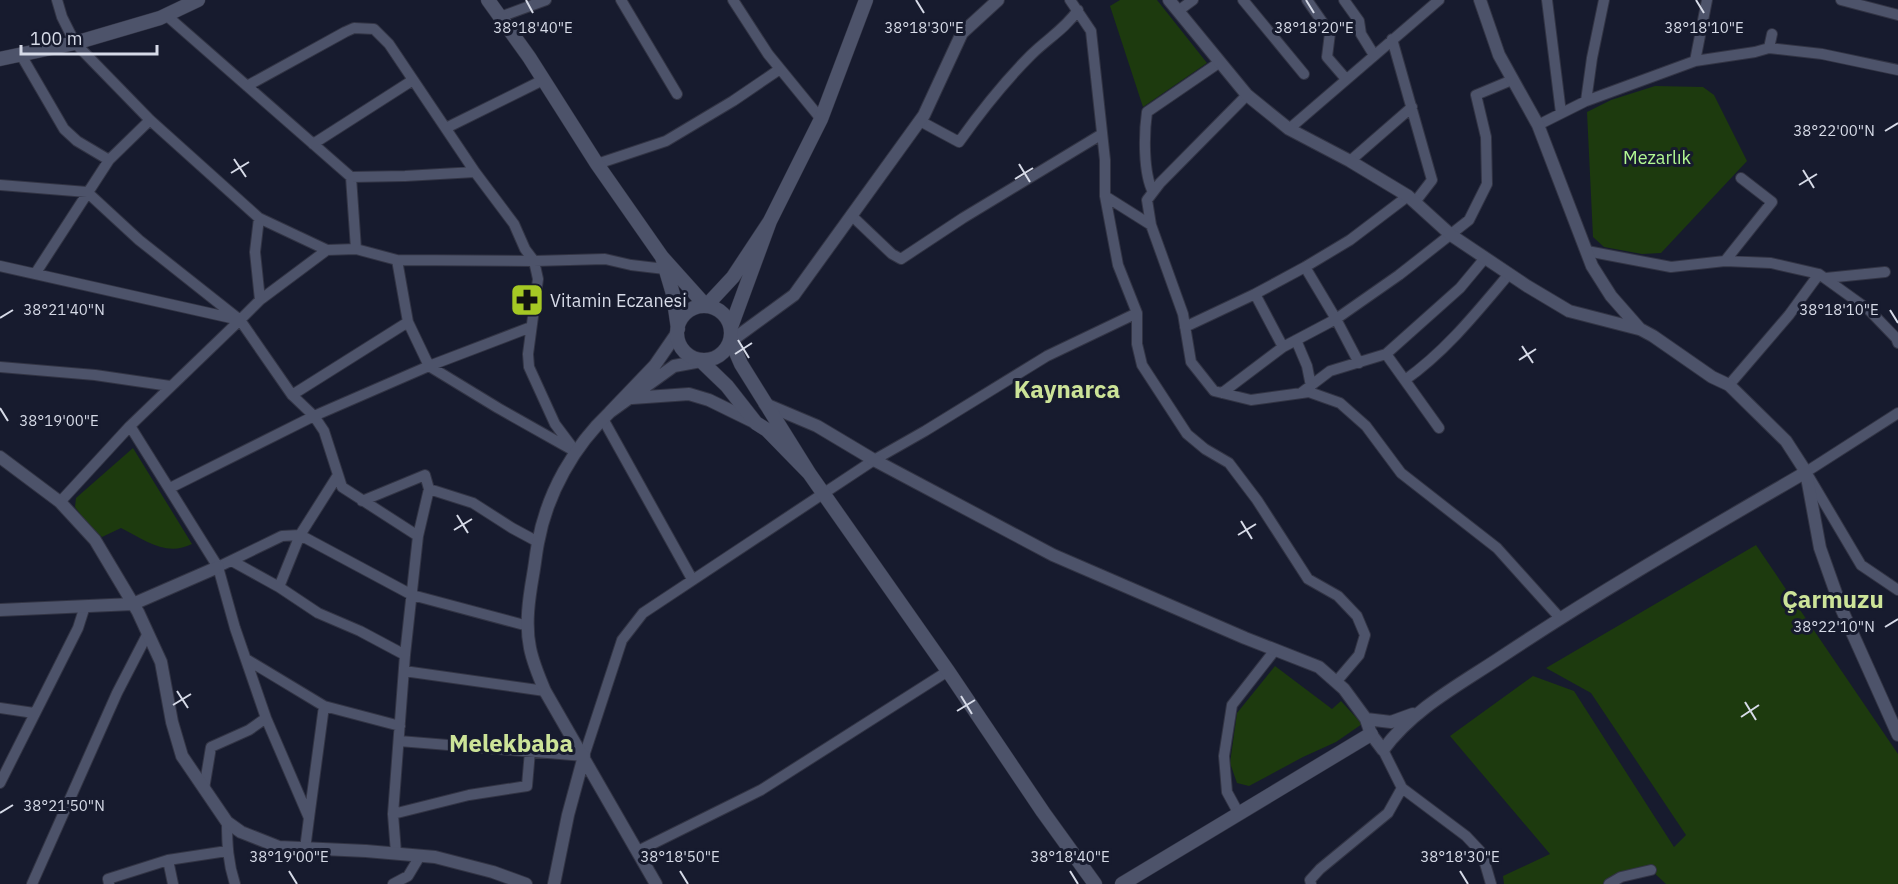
<svg xmlns="http://www.w3.org/2000/svg" width="1898" height="884" font-family="'IBM Plex Sans',sans-serif">
	<style>
		.green { fill: #1d3a0e }
		.lines { fill: none; stroke-linecap: round; stroke-linejoin: round }
		.minor-casing { stroke: #323444; stroke-width: 12 }
		.tertiary-casing { stroke: #323444; stroke-width: 14 }
		.secondary-casing { stroke: #323444; stroke-width: 15 }
		.minor { stroke: #4d536a; stroke-width: 10 }
		.tertiary { stroke: #4d536a; stroke-width: 12 }
		.secondary { stroke: #4d536a; stroke-width: 14 }
		.ticks { fill: none; stroke: #d6dae7; stroke-width: 2 }
		.labels { text-anchor: middle; dominant-baseline: central; stroke-width: 6; stroke-linejoin: round; paint-order: stroke }
		.park-label { font-size: 18px; fill: #b2f893; stroke: #171b2e }
		.poi-label { font-size: 18px; fill: #d6dae7; stroke: #171b2e; text-anchor: start }
		.district-label { font-size: 24px; font-weight: bold; fill: #cce398; stroke: #171b2e }
		.ticks-label { font-size: 15px; text-anchor: middle; fill: #d6dae7; stroke: #171b2e; stroke-width: 6; stroke-linejoin: round; paint-order: stroke }
	</style>
	<rect width="100%" height="100%" fill="#171b2e"/>
	<path class="green" d="M1120,0H1157L1207,63L1143,107L1110,6Z
		M1655,86L1703,87L1714,95L1747,161L1661,253L1642,254L1604,247L1593,237L1587,112L1611,100Z
		M133,448L192,544C166,557 145,540 121,528L102,537L87,523L75,507L76,498Z
		M1756,545L1898,754V884H1666L1651,870L1606,884H1504L1503,876L1550,854L1450,736L1533,676L1574,691L1674,847L1686,835L1591,693L1546,668Z
		M1275,666L1332,709L1341,701L1362,724L1336,742L1303,757L1249,786L1237,783L1230,763L1237,713Z"/>
	<g class="lines">
		<defs>
			<path id="minor" d="M57,0L62,17L75,43L150,120L259,218L327,250L356,249L397,260
				M621,0L677,94
				M733,0L768,54L821,119
				M1070,0L1091,31L1105,160V196L1151,225
				M1243,0L1304,74
				M1307,0L1330,33L1327,57L1346,79
				M1344,0L1359,21L1361,34L1374,55
				M1547,0L1561,113
				M1841,0L1898,15
				M1178,11L1193,0
				M166,15L351,177L356,249
				M500,17L546,0
				M1392,39L1432,180L1415,202
				M1769,48L1772,34
				M21,55L64,129L77,141L109,160
				M1695,61L1755,52L1769,48L1822,54L1898,70
				M247,86L345,32L354,28L374,29L389,44L475,172
				M1247,95L1160,183L1147,200L1151,225L1183,314L1191,362L1214,391L1251,400L1309,392L1340,403L1366,426L1401,473L1497,548L1560,618
				M1586,101L1592,58L1604,0
				M920,121L959,142C981,111 1004,82 1031,55C1047,39 1065,29 1078,10
				M1538,125L1586,101L1695,61L1707,0
				M446,128L543,80
				M1289,129L1439,0
				M313,144L413,80
				M1350,161L1412,107
				M597,164L666,141L733,101L780,69
				M351,177L405,176L475,172L514,224L525,249L534,261L538,279L528,354L529,367L555,424L573,448
				M0,185L87,192L139,240L240,320L260,300L255,252L259,218
				M1153,192C1143,173 1144,133 1147,112L1220,62
				M1105,196L1118,265L1137,313V344L1142,365L1187,434L1205,449L1229,463L1257,500L1308,579L1338,596L1357,616L1365,635L1359,655L1336,682
				M851,215L892,254L901,259L963,218L1102,134
				M1587,251L1671,267L1725,261L1771,263L1819,274L1869,310L1896,338L1898,343
				M1725,261L1772,202L1741,178
				M0,266L240,320L292,395L314,416L324,431L342,487L418,536L405,655L393,814L396,853
				M1305,267L1336,319L1359,363
				M35,274L109,160L150,120
				M1826,278L1885,272
				M1255,294L1305,267L1350,240L1408,196
				M260,300L327,250
				M531,327L429,366L408,322L397,260L534,261L605,259L631,265L665,269
				M1185,327L1255,294L1283,347
				M1296,340L1307,366L1311,386
				M1386,354L1439,428
				M0,367L95,375L170,386
				M1405,380C1446,351 1477,312 1509,274
				M1729,385L1789,315L1819,274
				M1222,393L1283,347L1336,319L1399,275L1469,220L1487,184L1486,137L1476,95L1512,80
				M1301,393L1330,371L1386,354L1460,288L1485,258
				M292,395L408,322
				M1898,413L1806,472L1861,565L1898,590
				M603,419L692,579
				M130,426L218,567L235,628L266,718L309,818L305,849
				M338,475L300,535L279,587L318,613L360,631L405,655
				M170,488L314,416L429,366L498,408L576,452
				M362,501L425,475L429,489
				M60,502L130,426L240,320
				M418,536L429,489L473,503L512,528L538,542
				M232,561L279,587
				M218,567L282,536L300,535L412,595L528,626
				M246,659L324,706L400,726
				M404,671L545,691
				M0,708L34,713
				M399,741L584,756L622,640L643,613L874,460L925,431L1047,356L1137,313
				M1383,750L1402,788L1466,836L1482,853L1491,884
				M0,783L78,628L85,606
				M204,789L211,747L249,730L266,718
				M393,814L469,795L527,786L530,751
				M1239,814L1227,792L1224,756L1232,705L1275,650
				M309,818L324,706
				M227,822C227,844 228,863 235,884
				M638,851L761,790L948,671
				M168,860L173,884
				M32,884L117,693L148,633
				M109,884L108,879L168,860L227,851
				M393,884L408,876L420,856
				M1311,884L1310,880L1320,869L1388,813L1402,788
				M1609,884L1621,877L1651,870"/>
			<path id="tertiary" d="M1169,0L1247,95L1289,129L1350,161L1408,196L1451,235L1527,286L1569,311L1639,329
				M1480,0L1499,55L1538,125L1592,266L1611,296L1640,329L1653,336L1712,377L1729,385L1786,441L1806,472L1820,548L1842,610L1898,735
				M677,333L655,365L610,412L674,366L701,361
				M731,341L794,295L924,115L962,33L998,0
				M632,398L689,394L709,400L756,423
				M765,404L817,426L874,460L1053,555L1245,638L1319,667L1344,689L1366,719L1371,734L1383,750C1413,709 1459,685 1501,657C1600,591 1703,532 1806,472
				M610,412C574,446 547,493 538,543C536,553 535,564 533,575C529,598 525,624 530,648C533,663 539,677 545,691L656,884
				M0,457L60,502L95,540L138,612L161,662L172,722L182,756L227,822L241,832L279,847L366,851L435,857L493,872L526,884
				M0,610L133,604L218,567
				M1366,719L1391,722L1413,714
				M554,884L568,815L584,756"/>
			<path id="secondary" d="M488,0L529,57L597,164L662,257
				M0,59L75,43L160,18L198,0
				M770,221L821,119L866,0
				M677 333a27 27 0 1 1 54 0a27 27 0 1 1-54 0Z
				M678,329L673,294L662,257L706,306L733,277L770,221L731,327
				M701,361L727,386L756,423L767,430L809,473L741,364L731,341
				M809,473L948,671L1043,812L1095,884
				M1122,884L1371,734"/>
		</defs>
		<use href="#minor" class="minor-casing"/>
		<use href="#tertiary" class="tertiary-casing"/>
		<use href="#secondary" class="secondary-casing"/>
		<use href="#minor" class="minor"/>
		<use href="#tertiary" class="tertiary"/>
		<use href="#secondary" class="secondary"/>
	</g>
	<path class="ticks" d="M526,0L533,13M916,0L924,13M1306,0L1314,13M1696,0L1704,13M1885,131L1898,123M234,159L246,177M1019,164L1030,182M1803,170L1814,188M231,173L249,162M1015,179L1033,168M1799,185L1817,174M1890,310L1898,323M0,318L13,310M738,340L749,358M1522,346L1533,363M735,354L752,343M1519,360L1536,349M0,408L8,421M457,515L468,533M1241,521L1252,539M454,530L472,519M1238,535L1256,524M1885,627L1898,619M177,691L188,708M961,696L972,714M1745,702L1756,720M173,705L191,694M957,711L975,700M1741,717L1759,705M0,813L13,805M289,871L297,884M680,871L688,884M1070,871L1078,884M1460,871L1468,884"/>
	<defs>
		<symbol id="pharmacy-square" viewBox="-11 -11 22 22"><rect x="-9" y="-9" width="18" height="18" rx="4" fill="#a5c824" stroke="#171b2e"/><path d="M-2-6h4v4h4v4h-4v4h-4v-4h-4v-4h4Z" fill="#111"/></symbol>
	</defs>
	<g fill-rule="evenodd">
		<use href="#pharmacy-square" x="508" y="281" width="38" height="38"/>
	</g>
	<g class="labels">
		<g class="park-label">
			<text x="1657" y="157">Mezarlık</text>
		</g>
		<g class="poi-label">
			<text x="550" y="300">Vitamin Eczanesi</text>
		</g>
		<g class="district-label">
			<text x="1067" y="389">Kaynarca</text>
			<text x="1833" y="599">Çarmuzu</text>
			<text x="511" y="743">Melekbaba</text>
		</g>
	</g>
	<g class="ticks-label">
		<text x="533" y="33">38°18'40"E</text>
		<text x="924" y="33">38°18'30"E</text>
		<text x="1314" y="33">38°18'20"E</text>
		<text x="1704" y="33">38°18'10"E</text>
		<text x="1834" y="136">38°22'00"N</text>
		<text x="64" y="315">38°21'40"N</text>
		<text x="1839" y="315">38°18'10"E</text>
		<text x="59" y="426">38°19'00"E</text>
		<text x="1834" y="632">38°22'10"N</text>
		<text x="64" y="811">38°21'50"N</text>
		<text x="289" y="862">38°19'00"E</text>
		<text x="680" y="862">38°18'50"E</text>
		<text x="1070" y="862">38°18'40"E</text>
		<text x="1460" y="862">38°18'30"E</text>
	</g>
	<path d="M21 45v9h136v-9" fill="none" stroke="#d6dae7" stroke-width="3"/>
	<text x="30" y="45" font-size="18" fill="#d6dae7" stroke="#171b2e" stroke-width="4.5" paint-order="stroke">100 m</text>
</svg>
